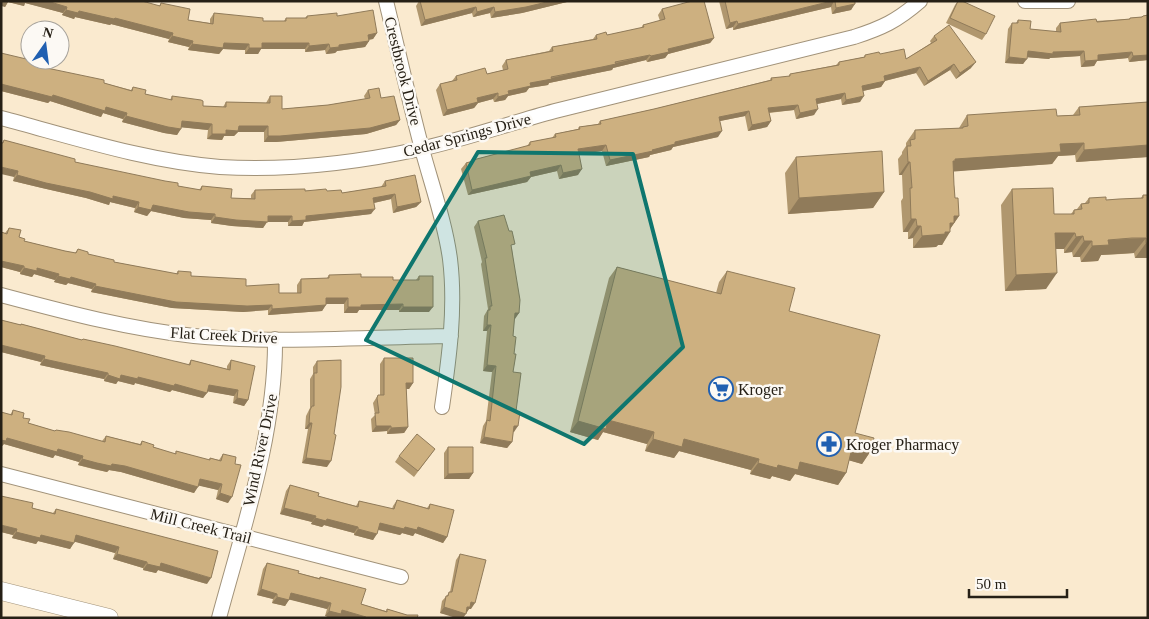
<svg xmlns="http://www.w3.org/2000/svg" width="1149" height="619" font-family="Georgia,serif">
	<style>
		.lines { fill: none; stroke-linecap: round; stroke-linejoin: round }
		.minor-casing { stroke: #a19279; stroke-width: 16 }
		.major-casing { stroke: #a19279; stroke-width: 19 }
		.minor { stroke: #fff; stroke-width: 14 }
		.major { stroke: #fff; stroke-width: 18 }
		.wall { fill: #b0976e }
		.shaded-wall { fill: #907b5a }
		.building { fill: #cdb080; stroke: #907b5a }
		.marked { fill: #0f766e; fill-opacity: 0.2; stroke: #0f766e; stroke-width: 4; stroke-linejoin: round }
		.labels { text-anchor: middle; dominant-baseline: central; stroke-width: 5; stroke-linejoin: round; paint-order: stroke }
		.street-label { font-size: 16px; fill: #262016; stroke: #fcf9f4 }
		.poi-label { font-size: 16px; fill: #262016; stroke: #fcf9f4; text-anchor: start }
	</style>
	<rect width="100%" height="100%" fill="#faeacf"/>
	<g class="lines">
		<defs>
			<path id="minor" d="M386,1C398,50 409,100 422,149C432,186 445,222 450,259C456,308 449,359 442,407
				M1025,1H1068
				M1,118C73,137 145,161 220,167C286,171 355,163 420,149C466,139 510,123 555,111C655,86 754,62 854,37C882,28 897,21 920,1
				M1,295C65,312 128,329 194,336C278,344 365,337 451,336
				M1,474L401,577
				M219,618C243,529 276,432 275,339"/>
			<path id="major" d="M1,591L109,618"/>
		</defs>
		<use href="#minor" class="minor-casing"/>
		<use href="#major" class="major-casing"/>
		<use href="#minor" class="minor"/>
		<use href="#major" class="major"/>
	</g>
	<path class="wall" d="M1,1L159,6L161,3L188,20L210,23V19L214,13L263,21H284L286,18H305L307,16H337L377,33L373,39L369,40V41L365,47L337,51L335,53L326,54L325,50L305,52V49H261L258,54H245V50L223,49L219,54L188,50L189,47L168,42L169,39L111,24L110,25L75,17L74,19L62,15L63,13L41,7L25,3L24,6L8,2L5,7Z
		M419,1H571L522,13L491,18L490,13L473,17L472,13L421,26L416,6Z
		M719,1H855L851,10L832,14L831,7L733,30V27L726,29Z
		M958,1L986,34L982,40L946,23L955,5Z
		M662,9L714,38L710,43L668,54L665,58L647,62L646,60L613,68L612,70L597,73L549,83L548,85L529,88L526,92L508,96L505,100L494,102L493,99L478,103L474,108L443,116L436,90L440,84L452,81L456,76L487,74L503,70L502,66L506,60L549,51L552,47L593,39L596,35H607L641,28L643,25L660,21L658,15Z
		M1148,15V60L1129,62L1128,58L1097,61L1094,66L1081,67L1080,56L1050,58L1049,59L1027,57L1023,64L1005,63L1008,29L1012,23H1016L1018,20L1030,29L1056,32V28L1060,23L1129,19L1130,18L1141,17L1143,16Z
		M934,36L971,68L956,79L950,70L924,86L916,73L885,81L881,87L863,91L860,102L842,105L841,99L817,104L814,115L796,119L794,110L769,113L771,121L767,127L748,131L745,116L720,121L718,137L673,147L671,150L650,155L649,157L606,166L602,151L579,154L578,175L559,179L557,171L531,177L527,182L468,195L461,169L466,163L471,162L473,160L527,146L530,142L552,138L555,134L578,129L579,127L598,124L600,121L654,109L770,80L771,78L788,77L790,74L836,65L839,62L864,57L865,55L880,54L906,59L931,43L930,41Z
		M1,53L42,67L131,90L133,87L145,94L170,100L172,96L203,106L223,107L226,102L266,103L270,96L282,109L328,105L365,99L364,96L368,90L381,98L400,120L396,125L366,134L276,142H264V132H238L234,136H224L222,140L207,139L208,130L181,127L177,135L164,133L122,122L123,119L103,113L101,117L50,101L48,103L1,91Z
		M1148,102V157L1076,162L1075,155L1058,156L1052,164L953,171L955,198L959,216L950,229L942,245H938L936,247L913,248V238L908,239V232H903L901,201L903,198L902,175H899L898,159L902,154V152L906,146V143L915,130L959,128L967,115L1057,116L1073,115L1079,107Z
		M4,140L75,162L178,186L199,190L202,186L231,198H251V195L255,190L327,191L342,193L381,187L385,181L421,202L416,207L393,213L391,199L374,203L371,214L304,222L302,226H288V222H267L263,228L232,226L211,223V220L184,218L151,211L147,216L134,212L135,208L110,202L109,205L86,198L42,188L13,181L14,177L2,143Z
		M796,157L884,192L873,208L788,214L785,173Z
		M1012,189L1054,214H1071L1074,210L1077,209L1081,204L1085,203L1089,198L1106,200L1141,198L1143,195L1148,258H1135L1134,253L1121,254L1101,255L1098,261L1081,262L1080,257H1073L1072,252L1064,253V249H1056L1046,289L1005,291L1001,205Z
		M478,221L512,249L519,313L514,319L513,336V372L516,411L514,432H513L512,442L507,448L480,443L483,426L486,421L492,372L483,371L487,331H483L484,316L488,309L481,264L482,262L474,227Z
		M9,228L24,241L65,251L75,253L78,249L88,254L114,262L176,274L178,271L191,276L246,286L279,293H297V285L301,279L327,278L329,275L393,280H416L419,276L429,312H399V310H359L357,313H344V304H326L322,311L268,315V310L243,312L172,308L91,292L92,289L68,283L66,285L54,282L55,280L34,274L32,277L20,274V272L1,267V232L5,233Z
		M617,267L716,293L719,282L727,271L789,311L855,433L870,452L862,464L849,460L846,473L838,485L795,474L790,481L772,476L770,479L750,474L751,470L679,451L674,458L645,451L647,444L603,432L598,440L570,432L609,278Z
		M1,320L20,325L21,324L82,340L83,339L188,365L191,360L227,369V366L231,360L248,400L244,406L233,403L234,396L208,391L203,398L172,390L170,392L135,383L134,385L118,381L116,384L104,381V379L40,365L41,362L1,352Z
		M384,358L413,383L409,389H406L408,427L404,433L387,434V431L372,432L371,419L375,415L373,403L378,395H380V364Z
		M317,361L327,467L302,463L308,429H305L306,416L310,408V379L313,374V367Z
		M13,410L23,418L28,423L55,431L56,430L102,441L106,436L140,444L142,441L153,447L175,454L176,451L209,460L210,458L219,460L223,454L235,464L228,503L216,499L218,490L198,485L194,493L121,472L109,470L107,472L93,469L78,465L79,462L55,455L53,458L4,444L1,447V412L10,415Z
		M448,447L473,473L469,479H444V453Z
		M435,449L414,477L395,462L399,456Z
		M290,485L318,496L356,506L359,501L392,509L393,506L397,500L427,508L430,504L447,537L443,543L415,533L413,536L402,533L400,535L378,530L373,540L354,535V533L324,525L322,527L311,524L312,522L280,514L286,491Z
		M32,508L53,513L56,509L207,584L158,570L156,573L143,570V568L113,559L115,553L74,541L70,549L38,541L36,544L12,538L13,535L1,532Z
		M460,554L471,609H469L463,618L440,613L442,601L450,592L456,560Z
		M267,563L298,573L319,578L320,577L361,604L386,611L387,609L407,615L325,616L327,609L289,599L285,606L272,603L273,599L257,595L263,569Z"/>
	<path class="shaded-wall" d="M1,1H47L67,7L63,13L25,3L24,6L8,2L5,7L1,6Z
		M551,1H571L522,13L491,18L495,12Z
		M832,1H834L831,7L733,30L738,24Z
		M855,4L851,10L832,14L836,8Z
		M476,7L472,13L421,26L425,20Z
		M494,7L490,13L473,17L477,12Z
		M66,10L79,11L115,18L173,33L169,39L111,24L110,25L75,17L74,19L62,15Z
		M737,21L733,27L726,29L730,23Z
		M377,33L373,39L364,40L368,35Z
		M172,36L193,41L189,47L168,42Z
		M714,38L710,43L668,54L665,58L647,62L651,56L668,49Z
		M369,41L365,47L337,51L335,53L326,54L330,48L339,45Z
		M224,43L249,44L245,50L223,49L219,54L188,50L192,44Z
		M262,43H309L305,49H261L258,54H245L249,48Z
		M329,44L325,50L305,52L309,46Z
		M1028,51L1053,52L1084,51L1080,56L1050,58L1049,59L1024,57Z
		M1132,52L1128,58L1097,61L1094,66L1081,67L1085,61L1098,55Z
		M650,55L646,60L613,68L612,70L597,73L549,83L548,85L529,88L526,92L508,96L505,100L494,102L498,97L508,91L530,83Z
		M1148,55V60L1129,62L1133,56Z
		M1009,57L1027,59L1023,64L1005,63Z
		M976,62L971,68L956,79L960,73Z
		M954,64L950,70L924,86L928,81Z
		M920,67L916,73L880,82L884,76Z
		M885,81L881,87L858,92L862,86Z
		M1,84L53,95L106,107L127,113L123,119L103,113L101,117L50,101L48,103L1,91Z
		M498,93L493,99L478,103L474,108L443,116L447,110L477,98Z
		M845,93L841,99L812,105L816,99Z
		M864,96L860,102L842,105L846,100Z
		M798,105L794,110L764,113L768,108Z
		M818,109L814,115L796,119L800,113Z
		M749,111L745,116L715,122L719,117Z
		M126,116L181,129L177,135L164,133L122,122Z
		M400,120L396,125L366,134L276,142H264L268,136Z
		M182,121L212,124L208,130L178,127Z
		M771,121L767,127L748,131L752,125Z
		M239,126H268L264,132H238L234,136H224L222,140L207,139L212,134L226,130Z
		M722,131L718,137L673,147L671,150L650,155L649,157L606,166L610,160L652,150L675,142Z
		M1084,143L1075,155L1058,156L1052,164L948,172L953,161L955,159L1060,144Z
		M606,145L602,151L574,155L578,149Z
		M1148,145V157L1076,162L1084,150Z
		M908,162H910L902,175H899Z
		M561,165L557,171L531,177L527,182L468,195L472,190L530,172Z
		M1,167L18,171L14,177L1,174Z
		M582,169L578,175L559,179L563,173Z
		M17,175L113,196L139,202L135,208L110,202L109,205L86,198L42,188L13,181Z
		M884,192L873,208L788,214L799,198Z
		M395,194L391,199L369,204L373,198Z
		M421,202L416,207L393,213L397,207Z
		M153,205L215,214L211,220L184,218L151,211L147,216L134,212L138,207Z
		M375,209L371,214L304,222L302,226H288L292,221L306,216Z
		M292,216L288,222H267L263,228L232,226L211,223L215,217Z
		M954,216H959L948,232H950L942,245H938L936,247L913,248L922,236Z
		M911,219H916L908,232H903Z
		M917,226H921L913,238L908,239Z
		M1055,233H1075L1064,249H1044Z
		M1083,236L1072,252L1064,253L1076,237Z
		M1146,238L1134,253L1101,255L1098,261L1081,262L1092,246L1108,240Z
		M1084,241H1092L1080,257H1073Z
		M1146,243H1148V258H1135Z
		M1,261L24,266L20,272L1,267Z
		M24,268H37L59,274L55,280L34,274L32,277L20,274Z
		M1057,273L1046,289L1005,291L1016,275Z
		M58,276L71,277L96,284L92,289L68,283L66,285L54,282Z
		M95,286L272,305L268,310L243,312L172,308L91,292Z
		M326,298H348L344,304H321Z
		M403,304L399,310H359L357,313H344L348,307L361,305Z
		M326,305L322,311L268,315L272,309Z
		M403,307H433L429,312H399Z
		M515,313H519L515,319H510Z
		M487,325H491L487,331H483Z
		M1,345L45,356L41,362L1,352Z
		M44,359L108,373L104,379L40,365Z
		M487,365L496,366L492,372L483,371Z
		M108,375H121L138,377L175,384L207,393L203,398L172,390L170,392L135,383L134,385L118,381L116,384L104,381Z
		M406,383H413L409,389H402Z
		M209,385L238,390L234,396L205,391Z
		M237,398L248,400L244,406L233,403Z
		M608,420L654,432L647,444L603,432L598,440L570,432L578,421Z
		M309,423H312L308,429H305Z
		M376,426H391L387,431L372,432Z
		M514,426H518L514,432H510Z
		M408,427L404,433L387,434L391,428Z
		M484,437L512,442L507,448L480,443Z
		M7,438L58,449L83,456L79,462L55,455L53,458L4,444L1,447V440Z
		M653,439H684L759,459L751,470L679,451L674,458L645,451Z
		M852,448L870,452L862,464L844,459Z
		M306,458L331,461L327,467L302,463Z
		M82,459L125,466L198,487L194,493L121,472L109,470L107,472L78,465Z
		M800,462L846,473L838,485L795,474L790,481L772,476L770,479L750,474L758,463L778,465Z
		M473,473L469,479H444L448,474Z
		M200,479L222,484L218,490L196,485Z
		M220,493L232,497L228,503L216,499Z
		M284,508L316,516L312,522L280,514Z
		M315,518L327,519L358,527L354,533L324,525L322,527L311,524Z
		M380,523L405,527H418L447,537L443,543L415,533L413,536L402,533L400,535L376,529Z
		M1,525L17,529L13,535L1,532Z
		M358,529L377,534L373,540L354,535Z
		M16,532L41,535L74,543L70,549L38,541L36,544L12,538Z
		M76,535L119,547L115,553L72,541Z
		M117,554L147,562L143,568L113,559Z
		M161,563L211,578L207,584L158,570L156,573L143,570L147,564Z
		M261,589L277,594L273,599L257,595Z
		M291,593L331,603L327,609L287,599Z
		M277,597L289,600L285,606L272,603Z
		M471,602L475,603L471,609H469L463,618H456L440,613L444,607Z
		M342,610L366,617L365,618H343L339,617L338,618H330L325,616L329,611Z"/>
	<path class="building" d="M47,1H142L160,6L161,3L190,9L188,20L213,24L214,13L263,18V21H286V18H307V16L337,13V16L373,10L377,33L368,35L369,41L339,45V47L330,48L329,44L309,46V43H262V48H249V44L224,43L223,48L192,44L193,41L172,36L173,33L115,18L114,19L79,11L78,13L66,10L67,7Z
		M420,1H551L526,7L495,12L494,7L477,12L476,7L425,20Z
		M692,1H704L714,38L668,49L669,52L651,56L650,55L615,62L616,64L602,67L551,77L552,79L530,83L531,86L508,91L509,94L498,97V93L477,98L478,102L447,110L440,84L457,80L456,76L485,68L487,74L508,69L506,60L553,51L552,47L597,39L596,35L606,32L607,35L644,27L643,25L665,19L662,9Z
		M725,1H832L738,24L737,21L730,23Z
		M835,1H855V4L836,8Z
		M958,1H962L995,16L986,34L950,18Z
		M1148,15V55L1133,56L1132,52L1098,55V60L1085,61L1084,51L1053,52V54L1028,51L1027,59L1009,57L1012,23H1018V20L1031,21L1030,29L1061,32L1060,23L1096,19L1097,22L1130,19V18L1142,17L1143,16Z
		M949,25L976,62L960,73L954,64L928,81L920,67L884,76L885,81L862,86L864,96L846,100L845,93L816,99L818,109L800,113L798,105L768,108L771,121L752,125L749,111L719,117L722,131L675,142V144L652,150L653,151L610,160L606,145L578,149L582,169L563,173L561,165L530,172L531,176L472,190L466,163L473,161V160L530,145V142L556,137L555,134L580,129L579,127L601,124L600,121L654,109L772,80L771,78L790,76V74L839,65V62L865,57V55L879,52L880,54L904,49L906,59L937,40L934,36Z
		M1,53L43,63L42,67L104,80V83L132,91L133,87L146,90L145,94L172,100V96L201,100L203,101V106L226,107V102L270,103V96H282V109L328,105L370,98L368,90L379,88L381,98L394,96L400,120L370,128L280,136H268V126H239L238,131L226,130V134H212V124L182,121L181,129L168,127L126,116L127,113L106,107L105,111L53,95L52,97L1,84Z
		M1148,102V145L1084,150V143L1060,144L1061,152L955,159V161H953L954,185L955,198H958L959,216H954V223H950V232H945V234L922,236L921,226H917L916,219H911L910,188H912L910,162H908L907,146H911L910,140L915,139V130L963,128V127L968,126L967,115L1056,109L1057,116L1080,115L1079,107Z
		M4,140L75,159V162L165,181L178,183V186L201,190L202,186L232,189L231,198L255,199V190L305,189V191L326,189L327,191L341,190L342,193L386,186L385,181L415,175L421,202L397,207L395,194L373,198L375,209L306,216V220L292,221V216H268V222L236,220L215,217V214L189,212L153,205L151,210L138,207L139,202L113,196V199L90,192L46,183L17,175L18,171L1,167V143H3Z
		M882,151L884,192L799,198L796,157Z
		M1053,188L1054,214H1074V210L1082,209L1081,204L1089,203V198L1106,197V200L1119,199L1143,198V195H1148V243H1146V238H1132L1108,240L1109,245L1092,246V241H1084L1083,236L1076,237L1075,233H1055L1057,273L1016,275L1012,189Z
		M504,215L509,231H512L515,244L511,245L520,300L519,313H515L513,336L516,337L514,354H516L513,372L521,373L516,411L520,412L518,426H514L512,442L484,437L487,420L490,421L496,366L487,365L491,325H487L488,310H490V306H492L485,258H487L478,221Z
		M9,228L21,230L19,237L25,239L24,241L65,251L76,253L78,249L88,252V254L114,260V262L178,274V271L191,272V276L246,279V286L279,284V293H301V279L329,278V275L361,274V277H393V280H419V276H433V307H403V304L361,305V307H348V298H326V305L272,309V305L247,306L176,302L95,286L96,284L71,277L70,279L58,276L59,274L37,268V271L24,268V266L1,261V232L7,234Z
		M617,267L721,294L727,271L795,288L789,311L880,335L855,433L874,438L870,452L852,448L846,473L800,462L798,470L778,465L777,468L758,463L759,459L684,439L682,447L653,439L654,432L608,420L606,429L578,421Z
		M1,320L21,325V324L82,340L83,339L115,346L190,365L191,360L230,370L231,360L255,366L248,400L237,398L238,390L209,385L207,393L175,384L174,386L138,377V379L121,375L120,379L108,375V373L44,359L45,356L1,345Z
		M384,358H413V383H406L408,427L391,428V426H376L375,413H379L377,398L378,395H384Z
		M341,360V387L334,434L336,435L331,461L306,458L312,423H309L310,410L312,406H314V373H317V361Z
		M13,410L24,413L23,418L30,419L28,423L55,431L56,430L69,432L105,442L106,436L141,445L142,441L154,445L153,447L176,454V451L210,460V458L221,461L223,454L236,457L235,464L241,465L232,497L220,493L222,484L200,479L198,487L125,466L112,464L111,466L97,463L82,459L83,456L58,449L57,452L7,438L6,441L1,440V412L12,415Z
		M417,434L435,449L418,471L399,456Z
		M448,447H473V473L448,474Z
		M290,485L319,493L318,496L358,507L359,501L394,509L397,500L429,509L430,504L454,510L447,537L418,527L417,530L405,527L404,529L380,523L377,534L358,529V527L327,519L326,521L315,518L316,516L284,508Z
		M1,496L33,503L32,508L55,514L56,509L218,551L211,578L161,563L160,567L147,564V562L117,554L119,547L76,535L74,543L41,535L40,538L16,532L17,529L1,525Z
		M460,554L486,560L475,603L471,602L470,607H467L466,614L444,607L446,596H448L449,592H452Z
		M267,563L299,571L298,573L320,579V577L366,589L361,604L387,612V609L407,615H418L417,618H366V617L342,610L341,614L329,611L331,603L291,593L289,600L277,597V594L261,589Z"/>
	<path class="marked" d="M478,152L633,154L683,347L584,444L366,340Z"/>
	<defs>
		<symbol id="supermarket-ring" viewBox="-11 -11 22 22"><circle r="9.5" fill="#fcf9f4" stroke="#2160b1" stroke-width="1.5"/><path d="M-6-5.5h2.5l.6 2H6L4.5 2H-2.5L-4.4-4H-6ZM-1.5 3.2a1.3 1.3 0 1 0 .1 0ZM3 3.2a1.3 1.3 0 1 0 .1 0Z" fill="#2160b1"/></symbol>
		<symbol id="pharmacy-ring" viewBox="-11 -11 22 22"><circle r="9.5" fill="#fcf9f4" stroke="#2160b1" stroke-width="1.5"/><path d="M-2-6h4v4h4v4h-4v4h-4v-4h-4v-4h4Z" fill="#2160b1"/></symbol>
	</defs>
	<g fill-rule="evenodd">
		<use href="#supermarket-ring" x="707" y="375" width="28" height="28"/>
		<use href="#pharmacy-ring" x="815" y="430" width="28" height="28"/>
	</g>
	<g class="labels">
		<g class="street-label">
			<text transform="translate(403 71) rotate(76)">Crestbrook Drive</text>
			<text transform="translate(467 135) rotate(-15)">Cedar Springs Drive</text>
			<text transform="translate(224 335) rotate(3)">Flat Creek Drive</text>
			<text transform="translate(260 450) rotate(-78)">Wind River Drive</text>
			<text transform="translate(201 526) rotate(14)">Mill Creek Trail</text>
		</g>
		<g class="poi-label">
			<text x="738" y="389">Kroger</text>
			<text x="846" y="444">Kroger Pharmacy</text>
		</g>
	</g>
	<rect width="1149" height="619" fill="none" stroke="#262016" stroke-width="5"/>
	<g transform="translate(45 45) rotate(14)"><circle r="24" fill="#fcf9f4" stroke="#a6a29b"/>
	<path d="M0-4L9 19L0 12L-9 19Z" fill="#2160b1"/>
	<text y="-8" font-size="14" font-weight="bold" text-anchor="middle" fill="#262016">N</text>
	</g>
	<path d="M969 589v8h98v-8" fill="none" stroke="#262016" stroke-width="2.5"/>
	<text x="976" y="589" font-size="15" fill="#262016" stroke="#fcf9f4" stroke-width="4" paint-order="stroke">50 m</text>
</svg>
